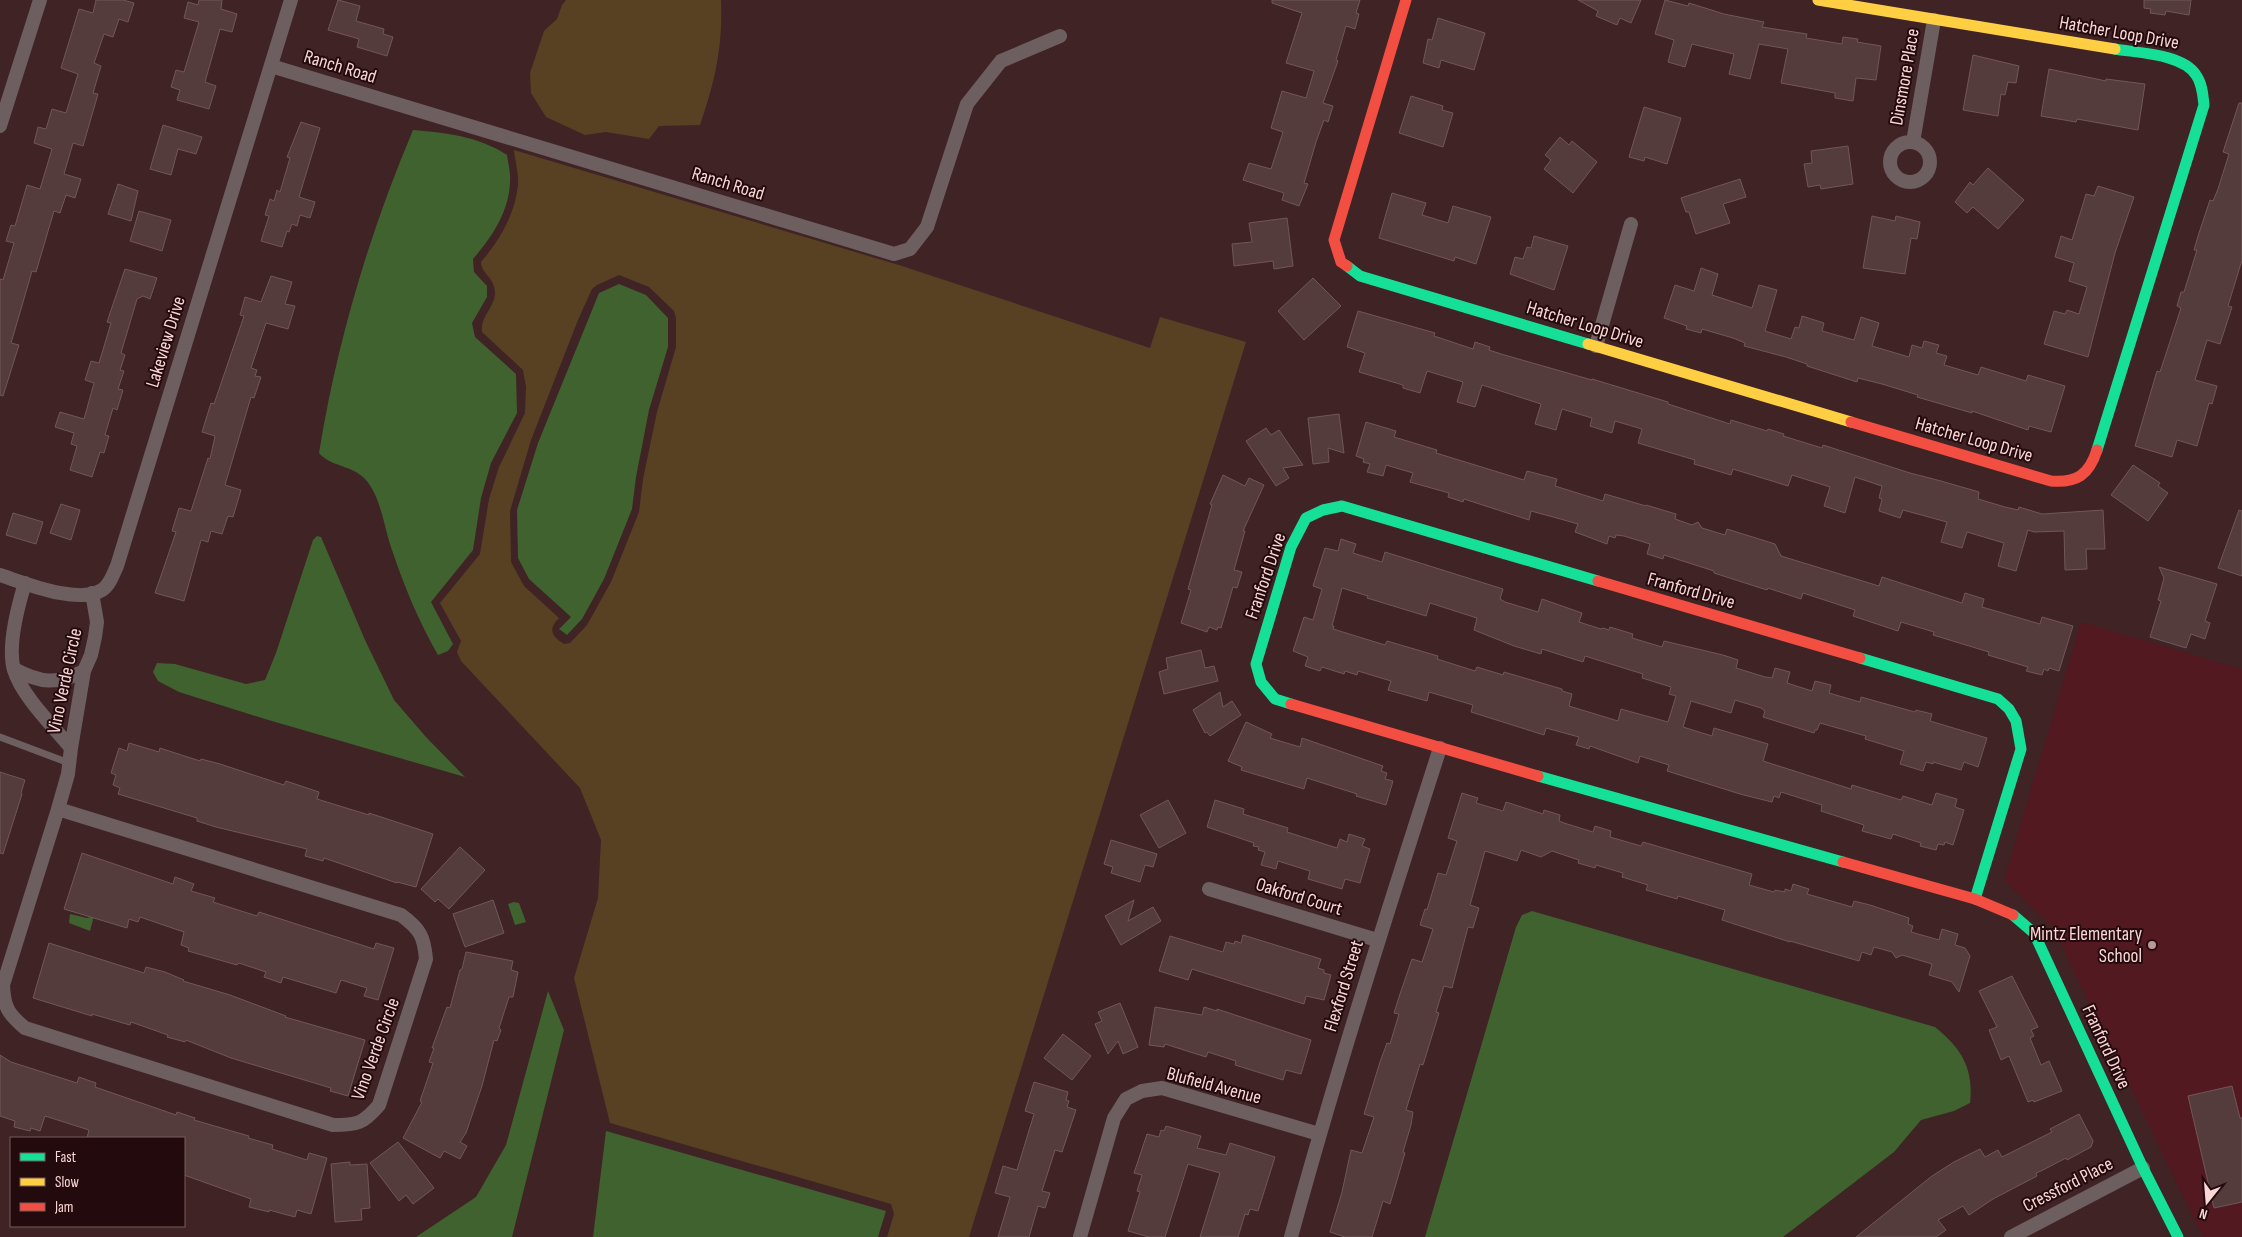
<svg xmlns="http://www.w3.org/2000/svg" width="2242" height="1237" font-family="'Sofia Sans Condensed',sans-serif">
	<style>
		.built { fill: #531920 }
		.green { fill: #584123; fill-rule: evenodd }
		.water { fill: #3f622f }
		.building { fill: #543c3d; stroke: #705759; fill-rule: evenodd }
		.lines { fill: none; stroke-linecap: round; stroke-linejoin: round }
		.lane { stroke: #6d5f60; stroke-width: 7 }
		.street { stroke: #6d5f60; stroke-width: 14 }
		.fast { stroke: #16e098; stroke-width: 11 }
		.slow { stroke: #ffcf43; stroke-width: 11 }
		.jam { stroke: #f24e42; stroke-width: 11 }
		.poi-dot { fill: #b99798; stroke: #230b0d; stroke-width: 2 }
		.labels { text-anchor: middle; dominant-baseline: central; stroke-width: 4; stroke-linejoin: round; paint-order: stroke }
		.street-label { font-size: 19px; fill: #fbd6d6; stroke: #230b0d }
		.poi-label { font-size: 19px; fill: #fbd6d6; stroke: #230b0d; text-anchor: end }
	</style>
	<rect width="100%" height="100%" fill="#3f2325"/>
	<path class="built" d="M2081,622L2242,669V1237H2203L2053,928L2004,880Z"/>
	<path class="green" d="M566,0H721C723,47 715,81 700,125L659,126L649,139L606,132L585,135L546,117L531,93L530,73L544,31L557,19L562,5Z
		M514,150L902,266L1150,348L1160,317L1246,342L969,1237H887L894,1214L891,1204L610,1123L574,978L598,898L601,840L580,788L461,661L457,652L461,641L440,603L480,554L489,499L499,467L525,413L526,387L523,370L482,332C480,317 494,308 495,294C495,276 482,276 481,262C500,240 515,214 518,185C519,174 515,161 514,150ZM619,275L649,287L674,311L676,318V347L657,412L643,479L639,512L611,582L587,625L570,643L564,644C551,636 548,629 559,618L524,586L511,562L510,511L531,440L578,320L592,289L597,285Z"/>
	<path class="water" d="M413,130C447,133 478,136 507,155C508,163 511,173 510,182C509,212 492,237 473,259L474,272L487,286V297L472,323L475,337L516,374L517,413L491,463L481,498L473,550L431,602L453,644L448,651L438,655C419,622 404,586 392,550C384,528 381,496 365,479C352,465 331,467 319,453C337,342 369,234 413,130Z
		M619,284L646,295L668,318V347L649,410L636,477L632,509L604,579L582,619L567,635L559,629L571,617L529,579L518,558L517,510L538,443L599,293Z
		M317,536L321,537L365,640L394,700L426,737L465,777L265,719L179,692L158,681L153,672L157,663L175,664L246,684L265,680L276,653L313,540Z
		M514,902L519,903L526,922L515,925L508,904Z
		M1532,911L1935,1027C1961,1048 1974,1068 1970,1103L1954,1111L1921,1120L1894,1152L1783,1237H1425L1516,927L1522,915Z
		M70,914L87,918L94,916L90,931L69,923Z
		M548,991L564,1030L512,1237H416L476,1197L506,1145Z
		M606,1131L886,1211L878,1237H593Z"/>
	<path class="building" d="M96,0H123L134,3L128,22L119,19L113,37L104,34L94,63L101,66L93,93L98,94L83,146L73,143L64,174L81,179L75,198L66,195L60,213L54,211L36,272L32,271L21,309L11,343L19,345L3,396L0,395V279L3,280L14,243L6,241L11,225L15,226L27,185L40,189L52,149L34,143L38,127L46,129L52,109L66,113L78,74L61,68L79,9L93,13Z
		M199,0H222L221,9L237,14L232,32L220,29L205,82L216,86L209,109L177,100L180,90L171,87L176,70L184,72L199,22L184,18L188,2L198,5Z
		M338,0L360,6L356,21L384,29L383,34L393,37L387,56L357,47L359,39L328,30Z
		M1272,0H1360L1356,13L1359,14L1355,29L1346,26L1336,60L1338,61L1323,103L1333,106L1328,122L1324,120L1316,142L1304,183L1308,184L1299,206L1282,200L1284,193L1243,180L1249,163L1271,169L1283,132L1271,128L1282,91L1306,98L1314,71L1286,63L1302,13L1272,3Z
		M1578,0H1641L1631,23L1620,18L1617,25L1596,16L1598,11Z
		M1665,0L1688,6L1689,3L1724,14L1764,22L1762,27L1807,34L1806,38L1842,44L1843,37L1858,39L1857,42L1881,46L1876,80L1856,78L1853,101L1835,98V93L1781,83L1788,49L1759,44L1750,79L1729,74L1734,54L1692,44L1685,67L1668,62L1674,40L1655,34Z
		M2144,0H2191L2189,15L2166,11L2165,15L2150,13L2151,9L2144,8Z
		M1438,18L1485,33L1474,70L1441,60L1439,68L1423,63L1428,39L1432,40Z
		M1973,55L2019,66L2016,83L2008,82L2005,95L2001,94L1998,116L1963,110Z
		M2049,69L2106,81V79L2145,84L2138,130L2077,119L2076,122L2041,116Z
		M1411,96L1443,106L1442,110L1453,113L1443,147L1399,133Z
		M2239,103H2242V260L2228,306L2232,307L2220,344L2207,340L2195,380L2217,386L2212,404L2209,403L2197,446L2177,440L2172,457L2135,446L2157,371L2160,372L2181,308L2177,306L2181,292H2184L2197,250H2194L2199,233L2210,200L2213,201L2218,189L2229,154L2223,152Z
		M1644,107L1681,118L1667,164L1645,157L1644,161L1629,157Z
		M301,122L320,128L299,197L315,202L310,218L300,215L297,226L292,224L289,232L287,231L282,247L261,241L269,216L265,215L270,199L274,201L277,190L280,192L290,158L287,157Z
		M163,125L202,137L196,154L178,149L171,175L150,169Z
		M1560,137L1569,145L1572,141L1597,162L1573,193L1544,169L1551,160L1545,155Z
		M1848,146L1853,184L1821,189L1820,185L1808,187L1804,164L1812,163L1811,151Z
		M1988,168L2024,200L1998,229L1973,207L1967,213L1955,202L1970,182L1973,185Z
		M1740,179L1746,197L1723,204L1730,223L1696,234L1689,212H1686L1681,198Z
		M118,184L138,191L131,221L108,214Z
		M2098,186L2134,197L2115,253L2088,357L2044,344L2054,311L2065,314L2067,310L2079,314L2087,287L2069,281L2074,263L2055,257L2061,236L2072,240L2086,194L2094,196Z
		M1392,193L1426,203L1422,215L1448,223L1453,206L1491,217L1476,264L1455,257L1454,261L1379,238Z
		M139,211L171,220L162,251L130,241Z
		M1872,216L1895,221L1896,216L1920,222L1917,239L1911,238L1905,274L1863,268Z
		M1287,218L1293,266L1274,269L1273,261L1234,266L1232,244L1252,242L1249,223Z
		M1534,236L1568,246L1554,290L1510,274L1515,257L1523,259L1527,247L1531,248Z
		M1701,268L1718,274L1712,295L1752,308L1759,285L1777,290L1765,331L1791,339L1795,327L1799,328L1802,316L1824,323L1822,331L1854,340L1861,317L1879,323L1872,346L1909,357L1912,345L1922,348L1924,341L1939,345L1936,353L1947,356L1944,365L1978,375L1981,367L2026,381L2028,375L2065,386L2051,432L2029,426L2028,430L1972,411V413L1917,397L1918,395L1882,384L1858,378L1857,382L1807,366V364L1786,357L1744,346L1745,343L1733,338L1702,329L1701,333L1686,329L1687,326L1664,318L1675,285L1694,291Z
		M125,269L157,278L150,299L143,296L137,299L121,353L125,355L120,370L124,371L118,389L123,390L117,410L113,408L105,435L109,436L104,453L100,452L92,477L70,470L77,446L71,444L74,433L55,427L60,412L84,419L94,383L85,380L91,361L99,363L111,323L107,322Z
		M271,276L292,282L285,304L295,306L288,329L266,323L251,368L257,370L255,376L261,377L254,398L251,397L225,485L241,490L233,517L228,516L222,534L211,531L208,542L201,540L184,601L155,593L176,532L172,531L179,508L191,511L208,458L210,459L215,436L202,432L211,403L214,404L244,316L240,315L245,297L261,302Z
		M1313,278L1341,306L1304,340L1278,311Z
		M1358,311L1435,333L1434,336L1473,349L1475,342L1490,347L1489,350L1501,354L1592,380V379L1668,402V404L1730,424L1731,420L1767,431L1768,429L1784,434L1783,436L1822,448L1823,445L1910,473L1941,481L1979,492L1978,499L2005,507L2018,510L2019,507L2042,514L2103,510L2105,549H2086L2087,569L2065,570L2064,531L2034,532L2028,530L2016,571L1998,566L2004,543L1967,532L1962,548L1941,542L1947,522L1903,510L1900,518L1879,511L1882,499L1879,498L1882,486L1855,477L1845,513L1824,506L1830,487L1792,475L1788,486L1733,469L1731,475L1694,464L1695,460L1638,443L1642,429L1615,421L1612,433L1590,426L1592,418L1562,409L1556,430L1535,424L1541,404L1482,385L1475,407L1457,402L1463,382L1427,371L1420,393L1403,388V385L1359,372L1365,353L1347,347Z
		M1339,414L1344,453L1328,448L1329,462L1313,464L1308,418Z
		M1366,422L1396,431L1394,437L1437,450L1436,453L1524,480L1527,471L1557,479L1555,486L1603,501L1605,494L1646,506V505L1676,514L1675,519L1692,525L1698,522L1702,528L1725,535L1727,529L1775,544L1781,556L1879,586L1882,577L1962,603L1965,593L1984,599L1982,607L2040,624L2042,617L2073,626L2059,671L2049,668L2048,671L2044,669L2042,675L2026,671L2028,667L1988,655L1989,652L1933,635L1934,632L1901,622L1898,631L1853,616L1855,610L1803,593L1801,599L1768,588L1767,590L1714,573V571L1664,555L1663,559L1647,554L1650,544L1624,536L1616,535L1615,538L1609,536L1607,544L1575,532L1578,524L1564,520L1531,511L1529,520L1464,499L1463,502L1448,497L1449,493L1410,482L1413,473L1386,465L1383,476L1367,472L1370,464L1363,462L1364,459L1356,456Z
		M1266,428L1271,435L1279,430L1303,465L1283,468L1289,478L1276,486L1246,441Z
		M2133,465L2160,483L2158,486L2168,493L2148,521L2111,495Z
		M1223,475L1245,486L1249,478L1264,485L1243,531H1245L1234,570L1242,572L1237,588L1233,587L1221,628L1218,627L1217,630L1209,627L1207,632L1181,623L1191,590L1188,589L1212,505L1210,504Z
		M61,504L80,510L71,540L50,533Z
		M2239,510L2242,511V576L2218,568Z
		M13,513L43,522L36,544L6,535Z
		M1341,539L1356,544L1353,553L1382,562L1385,552L1503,589L1500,599L1505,602L1538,612L1542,599L1582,613L1579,622L1601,629L1603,628L1609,630L1610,627L1633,634L1632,638L1662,647L1664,641L1723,655L1738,660L1736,668L1765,677L1772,678L1775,668L1790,672L1787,683L1812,691L1815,681L1831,685L1829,693L1860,702L1861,697L1915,712L1916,710L1932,714L1930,721L1987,738L1978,767L1964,762L1961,770L1933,762V764L1926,762L1923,771L1900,764L1904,751L1865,739L1866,736L1820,723L1817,730H1815L1814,733L1763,717L1765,711L1761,708L1735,700L1731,713L1691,701L1683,727L1712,736L1714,728L1768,744L1763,761L1851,789L1852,785L1901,800L1903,796L1932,805L1936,793L1957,799L1955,807L1964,810L1953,845L1945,842L1944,845L1938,844L1936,850L1920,846L1921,843L1893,834L1891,839L1862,831L1864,825L1821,811L1822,805L1781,792L1779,798L1774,796L1772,802L1740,794L1667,771L1669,765L1640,756L1638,763L1590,746L1589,749L1576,745L1579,737L1546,728L1544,735L1471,712L1473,705L1429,692L1427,701L1388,690L1391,681L1358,671L1357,675L1345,671L1344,674L1322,667L1320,671L1305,666L1308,657L1293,651L1304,617L1313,620L1322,589L1313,586L1325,548L1338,551ZM1342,588L1368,596L1367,598L1426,616L1430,603L1477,618L1474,630L1514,646L1541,654L1542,649L1583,662L1585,656L1643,674L1642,678L1671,687L1669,694L1676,696L1668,722L1621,709L1618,721L1569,706L1572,694L1562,691V689L1504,672L1503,675L1477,667L1475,671L1437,659L1438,656L1387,641L1385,645L1333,629L1334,626H1332Z
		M2159,567L2217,584L2205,621L2210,623L2205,639L2191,634L2186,648L2150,637L2161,601L2158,600L2164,578Z
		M1201,650L1205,668L1214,666L1218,681L1164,694L1159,672L1168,669L1166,658Z
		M1220,692L1223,707L1232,701L1241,715L1210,736L1207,732L1205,733L1193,710Z
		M1246,722L1272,734L1270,738L1300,747L1302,738L1383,766L1381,771L1387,773L1385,779L1393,781L1386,805L1356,796L1357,794L1307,778L1304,789L1241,770L1242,767L1228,761Z
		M129,743L159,752L160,748L200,761L201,759L220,764L284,785L286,781L319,792L317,799L369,815V813L433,834L416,887L397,882V883L324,858L323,861L305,856L307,849L216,827L197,821V818L118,794L120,788L113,785L116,775L111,773L119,748L127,751Z
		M0,772L25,780L21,793L22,794L3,854L0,853Z
		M1462,793L1478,798L1476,803L1503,811L1506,802L1543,814L1544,810L1560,815L1559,821L1564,823L1593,832L1595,826L1611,831L1610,837L1641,846L1643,842L1752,874L1749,885L1774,892L1775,890L1785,892V889L1791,891L1793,884L1809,889L1807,894L1852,907L1854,901L1870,905L1909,918L1908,924L1913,926L1911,932L1939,940L1942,929L1958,934L1955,945L1965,948L1970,956L1959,992L1952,982L1929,975L1932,964L1902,955L1896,958L1892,952L1874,947L1871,955L1862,952L1859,961L1790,941V942L1722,920L1725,910L1678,896L1677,899L1646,890L1648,885L1622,877L1623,873L1596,865L1595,868L1578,863L1579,860L1552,851L1541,857L1521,850L1517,861L1485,851L1470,905L1479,908L1473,928L1468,927L1452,988L1444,986L1436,1012L1439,1013L1423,1065L1420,1064L1406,1110L1413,1112L1411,1125L1403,1152L1405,1153L1390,1204L1383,1201L1372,1237H1345L1330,1232L1342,1192L1351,1150L1362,1153L1374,1117L1364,1114L1380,1062L1387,1043L1390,1044L1399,1014L1394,1013L1399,997L1412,959L1422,962L1433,929L1420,925L1425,909L1427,910L1438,873L1446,875L1457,841L1448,838Z
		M1168,800L1186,833L1159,848L1140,815Z
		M1215,800L1244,809L1243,814L1288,828L1287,832L1337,848L1340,839L1347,842L1349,834L1365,839L1362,846L1370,849L1360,883L1345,879L1342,889L1308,879L1310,871L1278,861L1276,869L1261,865L1265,852L1258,850L1259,847L1253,846L1254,843L1207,827Z
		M1111,840L1157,854L1153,867L1145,865L1140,882L1111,873L1113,867L1104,864Z
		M460,847L485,870L449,909L438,899L435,902L421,889Z
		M82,853L173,884L175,877L194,884L191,891L215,898L213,902L257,916L259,912L374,949L376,943L394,948L378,1000L364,996L367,988L341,980L336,993L283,977L281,983L264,977L266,972L239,963L237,965L188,951L189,948L181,945L184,932L140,917L138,922L129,919L127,928L64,909Z
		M493,900L504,933L465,947L453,914Z
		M1134,900L1128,921L1153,907L1161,921L1121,945L1105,916Z
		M1243,935L1321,959L1318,968L1324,970V973L1331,975L1324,1000L1306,996L1304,1004L1192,969L1188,980L1159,971L1170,936L1223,952L1226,942L1234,944L1235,941L1241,943Z
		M49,943L144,973L146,967L165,972L184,980L183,981L230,995L286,1016L285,1017L365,1040L348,1096L330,1091L331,1088L231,1058L186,1040L185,1042L167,1037L168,1035L131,1022L130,1025L92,1014V1016L33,998Z
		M466,952L513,961L511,970L518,972L513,997H509L499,1028L501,1030L497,1041L494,1040L482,1086L466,1133L460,1142L467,1146L460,1159L444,1151L440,1158L403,1138L422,1102L420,1101L433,1063L429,1062L434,1048H432L447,1007L450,1008L460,970L462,969Z
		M2012,976L2038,1027L2031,1030L2034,1036L2030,1038L2041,1065L2049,1061L2062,1091L2034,1102L2033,1100L2028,1102L2009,1056L2001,1060L1989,1030L1997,1027L1979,991Z
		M1120,1003L1138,1047L1123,1054L1118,1041L1108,1054L1095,1024L1102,1021L1098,1012Z
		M1155,1007L1202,1015L1204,1007L1217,1011V1009L1311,1040L1301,1074L1286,1070L1283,1080L1235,1065L1236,1061L1208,1052L1206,1057L1165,1044L1164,1047L1149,1045Z
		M1063,1034L1091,1056L1072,1080L1044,1058Z
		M0,1055L11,1062L77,1083L79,1077L96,1083L95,1087L176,1115L177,1112L195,1118L194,1120L249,1136L248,1138L273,1145L272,1149L307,1160L309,1153L327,1158L311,1214L297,1210L295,1217L269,1210V1212L249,1207L251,1199L184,1175V1138H87L89,1130L45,1116L40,1131L31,1128L30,1131L14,1127L15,1121L0,1116Z
		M1034,1082L1068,1092L1066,1100L1069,1101L1067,1107L1076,1110L1062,1152L1055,1150L1042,1191L1050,1193L1045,1208L1038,1206L1029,1237H998L1010,1197L995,1193L1003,1166L1017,1170L1034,1114L1025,1111Z
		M2232,1086L2240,1118H2242V1202L2214,1208L2188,1096Z
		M2079,1114L2093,1141L2091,1147L2067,1160L2066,1158L2041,1171L2036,1173L2037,1176L1993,1199L1969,1215L1963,1206L1938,1220L1946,1230L1936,1237H1856L1932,1176L1954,1162L1980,1149L1985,1157L1998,1150L2002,1157L2052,1132L2050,1129Z
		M1166,1126L1201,1136L1197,1148L1226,1155L1230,1143L1275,1157L1258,1211L1250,1209L1248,1215L1245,1214L1238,1237H1200L1220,1173L1188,1164L1165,1237H1149L1128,1231L1140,1192L1137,1191L1142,1175L1134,1173L1147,1134L1159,1137L1161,1130L1164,1131Z
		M398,1142L434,1188L413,1204L406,1195L399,1201L370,1163Z
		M350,1162V1165L367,1164L370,1208L361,1209L362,1220L335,1222L331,1164Z"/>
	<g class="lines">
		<path class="lane" d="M0,737L69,763"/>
		<path class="street" d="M271,66L894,254L910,249L927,227L967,104L1001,61L1060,36
			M0,126L40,0
			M1890 162a20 20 0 1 1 40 0a20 20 0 1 1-40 0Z
			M1913,142L1934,20
			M1596,346L1631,224
			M0,575C25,583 78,605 102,590C110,585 113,574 117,566L291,0
			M25,583C18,606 7,646 14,670C22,696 53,726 71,748
			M14,669C40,683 57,685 84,671
			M58,809L3,985C4,1007 8,1014 25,1028L333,1125C357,1125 363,1124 379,1105L426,959C424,936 420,929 401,915L58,809L68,774L71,748L84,671L91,655L95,637L97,622L92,593
			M1209,889L1377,940
			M1080,1237L1114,1118L1126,1099L1142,1091L1162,1088L1319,1134
			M1291,1237C1336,1072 1388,910 1440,748
			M2011,1237L2143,1168"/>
		<path class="fast" d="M1347,266L1360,276L1588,344
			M2097,450L2204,105C2203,95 2202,83 2196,75C2183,54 2138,53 2115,49
			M1860,658L1998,699L2009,709L2016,721L2021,749L1975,899
			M1291,704L1275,699L1261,682L1256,664L1291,547L1306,518L1323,510L1342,506L1598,581
			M1538,776L1843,862
			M2013,915L2034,933L2143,1168L2178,1237"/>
		<path class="slow" d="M1818,0L2115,49
			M1588,344L1851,422"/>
		<path class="jam" d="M1347,266L1341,262L1334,240L1406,0
			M1851,422L2051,481C2077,483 2089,475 2097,450
			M1598,581L1860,658
			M1291,704L1538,776
			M1843,862L1975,899L2013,915"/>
	</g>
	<circle class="poi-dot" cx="2152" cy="945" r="5"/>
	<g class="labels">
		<g class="street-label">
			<text transform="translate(2119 33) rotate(10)">Hatcher Loop Drive</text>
			<text transform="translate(340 67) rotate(17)">Ranch Road</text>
			<text transform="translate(1905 77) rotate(-80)">Dinsmore Place</text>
			<text transform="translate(728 184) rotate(17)">Ranch Road</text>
			<text transform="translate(1585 325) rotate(17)">Hatcher Loop Drive</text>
			<text transform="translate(166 342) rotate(-73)">Lakeview Drive</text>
			<text transform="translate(1974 440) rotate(16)">Hatcher Loop Drive</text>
			<text transform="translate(1266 576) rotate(-71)">Franford Drive</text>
			<text transform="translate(1691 591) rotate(16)">Franford Drive</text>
			<text transform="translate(65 681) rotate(-78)">Vino Verde Circle</text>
			<text transform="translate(1299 897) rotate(17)">Oakford Court</text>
			<text transform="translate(1344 986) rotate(-73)">Flexford Street</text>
			<text transform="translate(2106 1047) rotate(65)">Franford Drive</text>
			<text transform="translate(376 1049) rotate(-70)">Vino Verde Circle</text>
			<text transform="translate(1214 1086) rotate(15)">Blufield Avenue</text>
			<text transform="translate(2068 1185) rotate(-27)">Cressford Place</text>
		</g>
		<g class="poi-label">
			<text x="2142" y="934">Mintz Elementary<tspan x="2142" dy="22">School</tspan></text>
		</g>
	</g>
	<rect x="10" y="1137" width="175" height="90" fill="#230b0d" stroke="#795c5d"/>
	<rect x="20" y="1153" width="25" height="8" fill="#16e098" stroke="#795c5d"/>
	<text x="55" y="1162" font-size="15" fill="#fbd6d6">Fast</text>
	<rect x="20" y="1178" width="25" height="8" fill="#ffcf43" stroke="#795c5d"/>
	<text x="55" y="1187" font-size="15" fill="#fbd6d6">Slow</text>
	<rect x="20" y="1203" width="25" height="8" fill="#f24e42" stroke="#795c5d"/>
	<text x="55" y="1212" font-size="15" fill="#fbd6d6">Jam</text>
	<g transform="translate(2207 1202) rotate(197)" stroke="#230b0d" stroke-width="4" paint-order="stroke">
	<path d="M0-4L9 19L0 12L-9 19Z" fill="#fbd6d6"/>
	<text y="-8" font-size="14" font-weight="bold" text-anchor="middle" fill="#fbd6d6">N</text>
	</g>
</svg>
